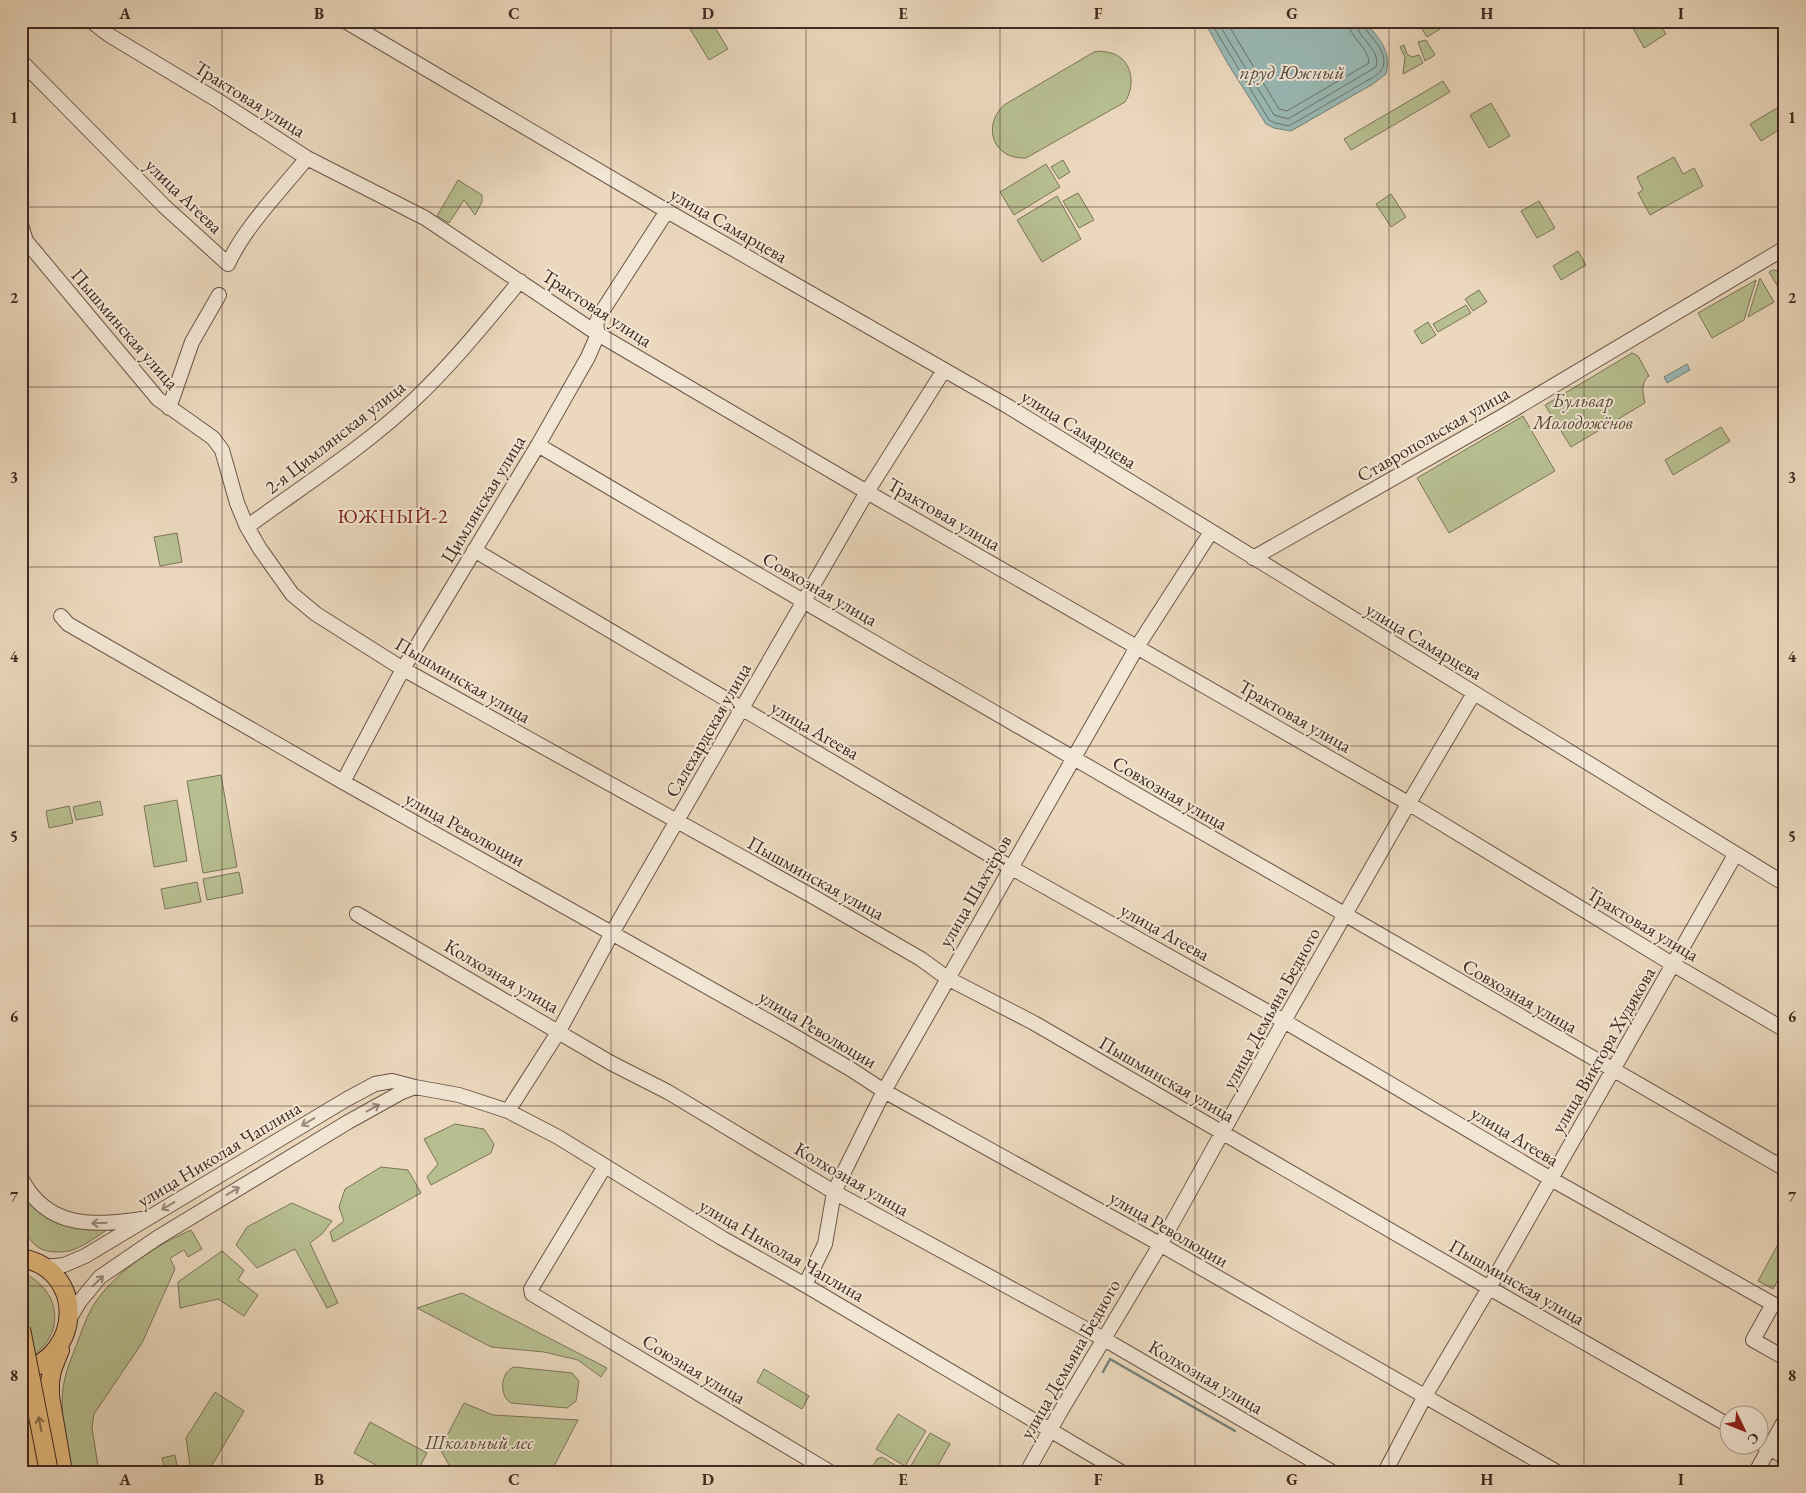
<svg xmlns="http://www.w3.org/2000/svg" width="1806" height="1493" font-family="'EB Garamond',serif">
	<style>
		.green { fill: #b7bf91; stroke: #7c7459 }
		.water { fill: #99b9b5; stroke: #76807a }
		.lines { fill: none; stroke-linecap: round; stroke-linejoin: round }
		.shore { stroke: #6d726b; stroke-width: 1 }
		.stream { stroke: #76807a; stroke-width: 2.5 }
		.minor-casing { stroke: #6c5648; stroke-width: 16 }
		.major-casing { stroke: #412a21; stroke-width: 20 }
		.minor { stroke: #f2e6d4; stroke-width: 14 }
		.major { stroke: #e6bc7e; stroke-width: 18 }
		.major-bridge-casing { stroke: #412a21; stroke-width: 20; stroke-linecap: butt }
		.major-bridge { stroke: #e6bc7e; stroke-width: 18 }
		.oneway { stroke: #9a887a }
		.oneway2 { stroke: #8b6c4b }
		.grid { fill: none; stroke: #412a21; stroke-width: 1; stroke-opacity: 0.55 }
		.labels { text-anchor: middle; dominant-baseline: central; stroke-width: 4; stroke-linejoin: round; paint-order: stroke }
		.street-label { font-size: 19px; fill: #412a21; stroke: #f2e6d4 }
		.park-label { font-size: 19px; font-style: italic; fill: #594837; stroke: #f2e6d4 }
		.water-label { font-size: 20px; font-style: italic; fill: #574e46; stroke: #f2e6d4 }
		.neighbourhood-label { font-size: 20px; letter-spacing: 1px; fill: #7a1f14; stroke: #f2e6d4 }
		.neatline { fill: none; stroke: #412a21; stroke-width: 2 }
		.grid-label { font-size: 16px; text-anchor: middle; font-weight: bold; fill: #412a21 }
	</style>
	<rect width="100%" height="100%" fill="#ebd8bd"/>
	<filter id="stains"><feTurbulence type="fractalNoise" baseFrequency=".004" numOctaves="4"/><feColorMatrix values="0 0 0 0 .2 0 0 0 0 .09 0 0 0 0 .02 0 0 0 .5 -.17"/></filter>
	<radialGradient id="worn" r=".72"><stop offset=".6" stop-color="#630" stop-opacity="0"/><stop offset="1" stop-color="#630" stop-opacity=".3"/></radialGradient>
	<path class="green" d="M702,21H711L728,49L709,60L690,29Z
		M1420,21H1445L1447,25L1427,37L1418,23Z
		M1629,21H1658L1666,34L1644,48Z
		M1426,40L1435,55L1425,61L1418,42Z
		M1404,45L1407,54L1412,57L1419,55L1423,63L1403,74L1405,57L1400,47Z
		M1099,51C1105,52 1112,52 1118,56C1134,66 1134,88 1125,102L1026,158C994,160 981,127 1004,105L1094,52Z
		M1443,81L1450,92L1351,150L1344,139Z
		M1491,103L1510,136L1489,148L1470,115Z
		M1784,104L1785,126L1761,141L1750,124Z
		M1674,157L1683,174L1694,168L1703,186L1650,215L1638,193L1643,190L1637,177Z
		M1063,160L1070,172L1059,179L1051,167Z
		M1046,164L1060,187L1014,215L1000,192Z
		M458,180L482,195V202L475,215L464,200L449,223L437,216Z
		M1078,193L1094,220L1079,228L1063,201Z
		M1391,194L1406,217L1391,227L1376,204Z
		M1057,196L1081,239L1042,262L1017,220Z
		M1539,201L1555,228L1537,238L1521,211Z
		M1578,251L1586,265L1561,280L1553,266Z
		M1773,270L1785,272L1784,297L1769,272Z
		M1760,278L1774,302L1748,317Z
		M1756,280L1744,320L1712,338L1698,313Z
		M1479,290L1487,302L1473,311L1465,299Z
		M1466,305L1471,313L1438,332L1433,324Z
		M1428,322L1436,335L1422,344L1414,331Z
		M1632,353L1638,356L1649,376C1640,383 1643,393 1645,403L1571,447L1545,405Z
		M1523,416L1555,471L1449,533L1417,478Z
		M1721,427L1730,441L1673,475L1665,460Z
		M177,533L182,562L160,566L154,537Z
		M221,775L237,867L203,873L187,781Z
		M177,800L187,861L154,867L144,806Z
		M100,801L103,815L76,820L73,807Z
		M69,806L73,823L49,828L46,811Z
		M239,872L243,893L207,900L203,879Z
		M197,882L201,902L165,909L161,889Z
		M455,1124L484,1129L494,1144L491,1153L431,1185L427,1177L438,1164L424,1139Z
		M381,1167L408,1170L421,1193L333,1242L330,1232L344,1221L339,1207L345,1189Z
		M21,1186L30,1197L108,1229C98,1236 87,1244 75,1249C69,1252 62,1252 56,1252C20,1252 21,1211 21,1186Z
		M292,1203L332,1221L322,1234L310,1243L338,1303L327,1308L295,1249L257,1268L236,1245L247,1227Z
		M191,1230L202,1249L188,1257L184,1250L170,1258L175,1269L142,1343L94,1414L92,1428L99,1472H72C64,1445 58,1400 66,1374C69,1362 75,1350 79,1338C84,1325 89,1311 97,1300C118,1270 158,1244 191,1230Z
		M1782,1237L1785,1239V1267L1773,1289L1758,1281Z
		M222,1251L244,1270L238,1280L258,1295L244,1316L218,1299L180,1308L178,1282Z
		M21,1272C66,1291 66,1343 21,1362Z
		M462,1293L607,1368L601,1377L578,1360L544,1352L491,1347L417,1308Z
		M514,1367L572,1373L579,1381L576,1401L567,1408L511,1403C499,1396 500,1372 514,1367Z
		M764,1369L809,1396L802,1409L757,1382Z
		M215,1392L244,1411L208,1472H191L186,1438Z
		M464,1403L493,1415L578,1420L551,1472H453L440,1449Z
		M898,1414L926,1431L905,1466L876,1449Z
		M370,1422L427,1453L417,1472H389L354,1453Z
		M930,1433L950,1444L934,1472H914L909,1469Z
		M175,1455L178,1472H165L162,1458Z
		M882,1457L906,1472H871V1469L877,1459Z"/>
	<path class="water" d="M1204,21H1365C1379,39 1392,50 1386,74L1373,84L1291,131L1274,128L1266,124L1228,64Z
		M1687,364L1690,370L1667,383L1664,377Z"/>
	<g class="lines">
		<path class="shore" d="M1210,21L1269,120L1275,123L1289,126L1370,79C1374,77 1380,73 1382,69C1390,54 1371,37 1363,26L1362,21
			M1217,21L1274,115L1288,119L1376,67C1381,48 1357,39 1355,21
			M1226,21L1279,109L1287,111L1369,63C1369,47 1349,38 1348,21"/>
		<path class="stream" d="M1103,1372L1110,1359L1235,1431"/>
		<defs>
			<path id="minor" d="M91,21L109,35L217,100L307,158L425,218L598,334L867,492L1408,803L1674,965L1785,1030
				M345,21L667,211L1009,407L1785,884
				M21,61L164,206L228,264C244,228 282,189 307,158
				M21,225L26,241L158,399L213,438L222,450L237,503L247,527L260,549L292,594L316,614L403,669L812,896L921,959L947,978L1034,1023L1479,1282L1728,1425
				M169,408L192,342L219,295
				M538,445C806,604 1076,760 1346,915C1492,1000 1638,1085 1785,1169
				M247,527C303,486 363,448 414,400C453,363 486,322 520,281
				M474,550L1010,867L1284,1021L1551,1179L1773,1304L1753,1340L1785,1358
				M1253,558L1501,417L1785,248
				M61,616L68,624L343,782L784,1030L852,1070L884,1091L1149,1238L1557,1472
				M343,782L403,669L538,445L588,357L598,334L596,324L601,313L667,211
				M357,914L611,1063L668,1092L834,1192L1104,1339L1332,1472
				M508,1111L559,1031L612,933L867,492L944,370
				M605,1166L531,1289L532,1294L830,1472
				M21,1178C47,1229 93,1226 142,1219
				M44,1267L64,1265L85,1256L347,1099L375,1084L392,1081L415,1087L459,1095L508,1111L558,1137L722,1238L805,1285L1121,1472
				M805,1285L825,1244L834,1192L884,1091L1137,647L1211,532
				M69,1319L80,1301L100,1277L157,1238L348,1122L402,1092L415,1087
				M1758,1442L1785,1457
				M1027,1472L1059,1414L1160,1245L1284,1021L1403,813L1474,693
				M1385,1472L1425,1396L1489,1288L1735,855
				M1756,1472L1785,1420"/>
			<path id="major" d="M21,1258C85,1269 84,1355 21,1372
				M60,1350L52,1370L50,1382V1396L63,1472
				M21,1404L35,1472"/>
		</defs>
		<use href="#minor" class="minor-casing"/>
		<use href="#major" class="major-casing"/>
		<use href="#minor" class="minor"/>
		<use href="#major" class="major"/>
		<defs>
			<path id="major-bridge" d="M21,1329L49,1472"/>
		</defs>
		<use href="#major-bridge" class="major-bridge-casing"/>
		<use href="#major-bridge" class="major-bridge"/>
	</g>
	<defs><path id="oneway-shaft" d="M-6 0H5M1.5-3L5.5 0L1.5 3" fill="none" stroke-width="1.6" stroke-linecap="round" stroke-linejoin="round" transform="scale(1.25)"/></defs>
	<g class="oneway">
		<use href="#oneway-shaft" transform="translate(373 1108) rotate(-29)"/>
		<use href="#oneway-shaft" transform="translate(308 1122) rotate(149)"/>
		<use href="#oneway-shaft" transform="translate(233 1191) rotate(-31)"/>
		<use href="#oneway-shaft" transform="translate(168 1206) rotate(149)"/>
		<use href="#oneway-shaft" transform="translate(99 1223) rotate(178)"/>
		<use href="#oneway-shaft" transform="translate(98 1281) rotate(-43)"/>
	</g>
	<use class="oneway2" href="#oneway-shaft" transform="translate(40 1424) rotate(-101)"/>
	<path class="grid" d="M222,21V1472M417,21V1472M611,21V1472M806,21V1472M1000,21V1472M1195,21V1472M1389,21V1472M1584,21V1472M21,207H1785M21,387H1785M21,567H1785M21,746H1785M21,926H1785M21,1106H1785M21,1286H1785"/>
	<g class="labels">
		<g class="street-label">
			<text transform="translate(250 99) rotate(32)">Трактовая улица</text>
			<text transform="translate(184 196) rotate(44)">улица Агеева</text>
			<text transform="translate(729 225) rotate(30)">улица Самарцева</text>
			<text transform="translate(597 308) rotate(33)">Трактовая улица</text>
			<text transform="translate(125 329) rotate(49)">Пышминская улица</text>
			<text transform="translate(1079 429) rotate(32)">улица Самарцева</text>
			<text transform="translate(1433 434) rotate(-30)">Ставропольская улица</text>
			<text transform="translate(335 437) rotate(-38)">2-я Цимлянская улица</text>
			<text transform="translate(483 499) rotate(-59)">Цимлянская улица</text>
			<text transform="translate(944 514) rotate(30)">Трактовая улица</text>
			<text transform="translate(820 589) rotate(30)">Совхозная улица</text>
			<text transform="translate(1424 641) rotate(31)">улица Самарцева</text>
			<text transform="translate(463 680) rotate(30)">Пышминская улица</text>
			<text transform="translate(1295 716) rotate(30)">Трактовая улица</text>
			<text transform="translate(708 730) rotate(-60)">Салехардская улица</text>
			<text transform="translate(815 730) rotate(30)">улица Агеева</text>
			<text transform="translate(1170 793) rotate(30)">Совхозная улица</text>
			<text transform="translate(465 829) rotate(29)">улица Революции</text>
			<text transform="translate(816 878) rotate(29)">Пышминская улица</text>
			<text transform="translate(975 891) rotate(-60)">улица Шахтёров</text>
			<text transform="translate(1643 924) rotate(31)">Трактовая улица</text>
			<text transform="translate(1165 932) rotate(29)">улица Агеева</text>
			<text transform="translate(502 976) rotate(30)">Колхозная улица</text>
			<text transform="translate(1520 996) rotate(30)">Совхозная улица</text>
			<text transform="translate(1271 1008) rotate(-61)">улица Демьяна Бедного</text>
			<text transform="translate(818 1029) rotate(31)">улица Революции</text>
			<text transform="translate(1603 1050) rotate(-60)">улица Виктора Худякова</text>
			<text transform="translate(1167 1079) rotate(30)">Пышминская улица</text>
			<text transform="translate(1515 1136) rotate(31)">улица Агеева</text>
			<text transform="translate(219 1154) rotate(-31)">улица Николая Чаплина</text>
			<text transform="translate(852 1179) rotate(30)">Колхозная улица</text>
			<text transform="translate(1169 1229) rotate(30)">улица Революции</text>
			<text transform="translate(782 1250) rotate(30)">улица Николая Чаплина</text>
			<text transform="translate(1517 1282) rotate(30)">Пышминская улица</text>
			<text transform="translate(1070 1359) rotate(-60)">улица Демьяна Бедного</text>
			<text transform="translate(694 1369) rotate(31)">Союзная улица</text>
			<text transform="translate(1206 1377) rotate(30)">Колхозная улица</text>
		</g>
		<g class="park-label">
			<text x="1583" y="400">Бульвар<tspan x="1583" dy="22">Молодожёнов</tspan></text>
			<text x="479" y="1442">Школьный лес</text>
		</g>
		<g class="water-label">
			<text x="1292" y="72">пруд Южный</text>
		</g>
		<g class="neighbourhood-label">
			<text x="393" y="516">ЮЖНЫЙ-2</text>
		</g>
	</g>
	<rect width="1806" height="1493" fill="none" stroke="#ebd8bd" stroke-width="55"/>
	<g transform="translate(1744 1430) rotate(133)"><circle r="24" fill="#f2e6d4" stroke="#ab9b8c"/>
	<path d="M0-4L9 19L0 12L-9 19Z" fill="#8f2418"/>
	<text y="-8" font-size="14" font-weight="bold" text-anchor="middle" fill="#412a21">С</text>
	</g>
	<rect x="28" y="28" width="1750" height="1438" class="neatline"/>
	<g class="grid-label">
		<text x="125" y="19">A</text>
		<text x="319" y="19">B</text>
		<text x="514" y="19">C</text>
		<text x="708" y="19">D</text>
		<text x="903" y="19">E</text>
		<text x="1098" y="19">F</text>
		<text x="1292" y="19">G</text>
		<text x="1487" y="19">H</text>
		<text x="1681" y="19">I</text>
		<text x="14" y="123">1</text>
		<text x="1792" y="123">1</text>
		<text x="14" y="303">2</text>
		<text x="1792" y="303">2</text>
		<text x="14" y="483">3</text>
		<text x="1792" y="483">3</text>
		<text x="14" y="662">4</text>
		<text x="1792" y="662">4</text>
		<text x="14" y="842">5</text>
		<text x="1792" y="842">5</text>
		<text x="14" y="1022">6</text>
		<text x="1792" y="1022">6</text>
		<text x="14" y="1202">7</text>
		<text x="1792" y="1202">7</text>
		<text x="14" y="1381">8</text>
		<text x="1792" y="1381">8</text>
		<text x="125" y="1485">A</text>
		<text x="319" y="1485">B</text>
		<text x="514" y="1485">C</text>
		<text x="708" y="1485">D</text>
		<text x="903" y="1485">E</text>
		<text x="1098" y="1485">F</text>
		<text x="1292" y="1485">G</text>
		<text x="1487" y="1485">H</text>
		<text x="1681" y="1485">I</text>
	</g>
	<rect width="100%" height="100%" filter="url(#stains)"/>
	<rect width="100%" height="100%" fill="url(#worn)"/>
</svg>
